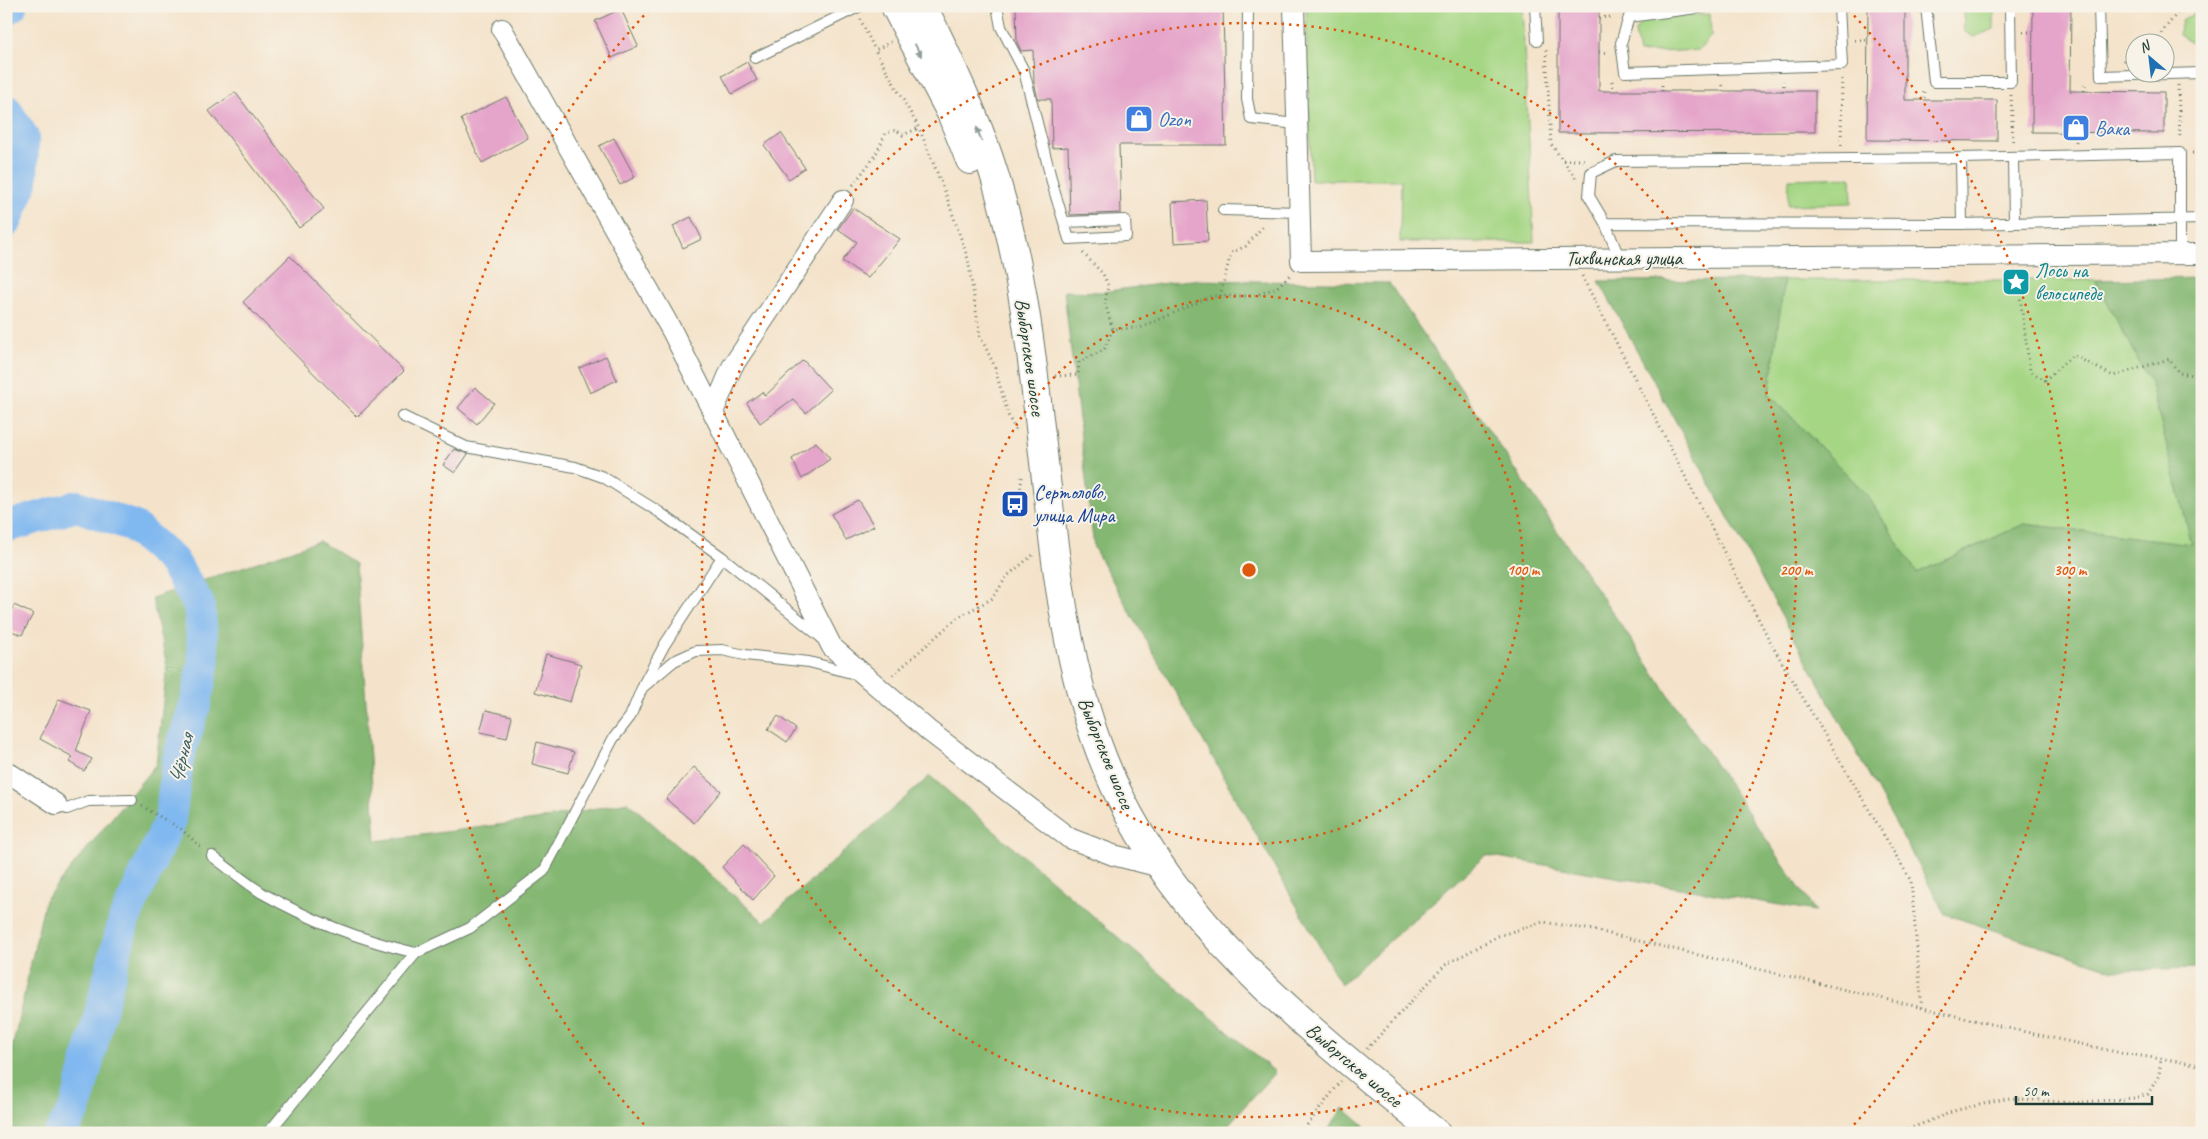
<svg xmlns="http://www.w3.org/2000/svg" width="2208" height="1139" font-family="Caveat,sans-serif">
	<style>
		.green { fill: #a5d684; stroke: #628a5c }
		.forest { fill: #84b772; stroke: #527a53 }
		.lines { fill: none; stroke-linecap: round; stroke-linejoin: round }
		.river { stroke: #80b8f0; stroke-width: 32 }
		.building { fill: #e5a4ca }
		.lane-casing { stroke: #6a7768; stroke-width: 12 }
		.street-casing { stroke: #6a7768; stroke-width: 22 }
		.primary-casing { stroke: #6a7768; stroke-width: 30 }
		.path { stroke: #6a7768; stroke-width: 3; stroke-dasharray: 1 4; stroke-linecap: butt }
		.lane { stroke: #fff; stroke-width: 10 }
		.street { stroke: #fff; stroke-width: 20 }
		.primary { stroke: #fff; stroke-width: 28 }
		.oneway { fill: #8f9e9a }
		.ring { fill: none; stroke: #de580e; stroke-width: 2.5; stroke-dasharray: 2.5 5 }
		.labels { text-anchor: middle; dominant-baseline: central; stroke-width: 4; stroke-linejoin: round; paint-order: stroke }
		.shop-label { font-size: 20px; fill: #366cbe; stroke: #f7f3e8; text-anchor: start }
		.street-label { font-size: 20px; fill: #1f3d34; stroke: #f7f3e8 }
		.culture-label { font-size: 20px; fill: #0d838f; stroke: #f7f3e8; text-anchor: start }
		.transit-label { font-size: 20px; fill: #164399; stroke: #f7f3e8; text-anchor: start }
		.water-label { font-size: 21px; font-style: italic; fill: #375c63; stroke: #f7f3e8 }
		.centre { fill: #de580e; stroke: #f7f3e8; stroke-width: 2.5 }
		.ring-label { font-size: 15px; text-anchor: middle; font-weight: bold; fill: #de580e; stroke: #f7f3e8; stroke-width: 4; stroke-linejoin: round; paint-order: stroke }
	</style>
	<rect width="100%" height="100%" fill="#f7f3e8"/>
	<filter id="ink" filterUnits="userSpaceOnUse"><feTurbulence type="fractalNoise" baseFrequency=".02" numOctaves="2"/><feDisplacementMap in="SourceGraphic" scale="10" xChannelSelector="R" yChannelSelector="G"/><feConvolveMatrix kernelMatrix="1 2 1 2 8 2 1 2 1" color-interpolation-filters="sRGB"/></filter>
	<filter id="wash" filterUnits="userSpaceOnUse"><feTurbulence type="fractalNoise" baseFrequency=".0096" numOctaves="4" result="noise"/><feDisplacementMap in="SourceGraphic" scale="20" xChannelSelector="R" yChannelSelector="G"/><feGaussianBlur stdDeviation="1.12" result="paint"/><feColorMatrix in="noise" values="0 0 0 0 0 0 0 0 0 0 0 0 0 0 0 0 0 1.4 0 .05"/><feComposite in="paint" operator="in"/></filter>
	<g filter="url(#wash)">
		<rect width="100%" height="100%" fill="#f4e3ca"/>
		<path class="green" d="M1306,6H1522L1534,242H1400L1401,180H1311Z
			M1963,6H1994V29L1974,37L1964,31Z
			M2195,6H2202V42L2195,45L2179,35L2182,21L2192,15Z
			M1710,14L1711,36L1699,50L1639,53L1635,32L1643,19Z
			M1851,177L1852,203L1788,205L1789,179Z
			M1784,280H2095L2151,384L2192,544L2024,524L1917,573L1867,495L1769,394Z"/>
		<path class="forest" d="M2202,278V968L2113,970L1945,914L1599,281L1784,280L1769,394L1867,495L1917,573L2024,524L2192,544L2151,384L2095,280Z
			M1189,280L1389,283L1815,911L1486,855L1341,984L1094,548L1064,291L1101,292Z
			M319,541L356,564L376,841L536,820L628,802L764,922L930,776L1275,1072L1221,1133H6V1076L45,900L156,764L167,666L152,598Z
			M1343,1108L1372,1133H1326Z"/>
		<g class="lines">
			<path class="river" d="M6,9L11,6
				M6,110L23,137L22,182L6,222
				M6,527L77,506L133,526L173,561L199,605L204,660L196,702L178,759L170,820L124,920L76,1107L60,1133"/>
		</g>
		<g id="blocks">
			<path class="building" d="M1016,6H1223L1226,145H1119L1121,213L1070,215L1068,147L1052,148L1051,99H1038L1034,82L1033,50L1021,51L1017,42Z
				M1558,6H1599V91H1815V132L1558,133Z
				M1868,6H1905V100H1997V141L1867,140Z
				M2033,6H2071L2070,91L2164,92V133L2032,132Z
				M621,9L638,46L612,58L595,21Z
				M747,62L757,80L732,94L722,76Z
				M235,92L324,209L299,228L209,111Z
				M506,97L528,138L482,163L461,119Z
				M781,133L805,168L789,179L764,145Z
				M614,138L635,177L620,185L599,146Z
				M1206,200L1208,241L1174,243L1172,202Z
				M853,208L900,239L868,278L842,261L857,242L838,229Z
				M691,217L702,239L683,248L673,226Z
				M290,256L404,371L357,417L243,302Z
				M606,356L617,380L590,393L579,368Z
				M803,360L831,390L806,413L793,399L760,423L747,403L762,392L765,396Z
				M475,387L494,403L477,424L458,408Z
				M816,442L830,459L802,479L792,459Z
				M454,449L468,454L455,473L443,465Z
				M858,500L874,526L846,540L831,514Z
				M14,605L33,614L22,635L6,629V623Z
				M546,654L581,664L570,702L535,692Z
				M59,699L91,711L76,751L92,759L84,771L69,762L73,757L40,739Z
				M486,710L512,716L507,738L480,732Z
				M778,716L796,729L787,742L768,729Z
				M537,742L574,752L568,773L532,764Z
				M694,767L721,791L694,823L666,799Z
				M744,844L774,876L753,900L722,867Z"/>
		</g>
	</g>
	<g filter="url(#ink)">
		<use href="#blocks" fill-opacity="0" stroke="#6a7768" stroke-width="1"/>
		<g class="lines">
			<defs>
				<path id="lane" d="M997,6L1001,27L1024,71L1054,190L1069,239L1126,236L1125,220L1064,222
					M1248,6L1247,99L1251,119L1297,124
					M1535,6L1537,41
					M1712,6L1629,17L1621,43L1625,72L1842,65L1839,6
					M1926,6L1934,82H2011L2010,6
					M2099,6L2101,76L2202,73
					M755,58L860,6
					M1961,158L2180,153V254
					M2013,158L2014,223
					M1223,210L1300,212
					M1605,223L1962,224L2202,219
					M1619,257L1605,223L1589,196L1591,173L1616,161L1961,158L1962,224
					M402,416L466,447L575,467L603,477L659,512L722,557L822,638
					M644,683L665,644L722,557
					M56,804L67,809L88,801L132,800
					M212,856C228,868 245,882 262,893C311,921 361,940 416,953
					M268,1133L416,953L470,928L544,871L613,739L630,717L642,688L674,661L696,651L722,650L745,655L809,662L859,675"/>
				<path id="street" d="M1294,6L1301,261L2202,254
					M502,29L672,331L832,647L929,731L1069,838L1113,855L1161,867
					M713,412L732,367L843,200
					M6,771L56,804"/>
				<path id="primary" d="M895,6L951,113L970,160
					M922,6C934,27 943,48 953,70C970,107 986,145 997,184C1025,277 1034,375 1045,471C1058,580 1069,691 1117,791C1185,935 1315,1034 1436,1133"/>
			</defs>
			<use href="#lane" class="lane-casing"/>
			<use href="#street" class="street-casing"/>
			<use href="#primary" class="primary-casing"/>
			<path class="path" d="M1599,18L1611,17
				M860,19L875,50
				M2023,32H2032
				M1855,40H1867
				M891,42L875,50L919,128L945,192L968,259L980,336L994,365L1009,418L1016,430
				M2147,42L2158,37
				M2159,42L2158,37L2183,6
				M1546,50L1551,144L1577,180
				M1599,52L1609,53
				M2124,61L2136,49
				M1612,81L1613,91
				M2178,85L2180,139
				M1662,91V84
				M1722,91L1723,82
				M1783,91L1784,81
				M2084,91L2085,84
				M1924,92V100
				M2011,95L2013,144
				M2076,142L2077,132
				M1841,145L1842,79
				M2192,153H2202
				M1563,160H1584
				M853,185L875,156L886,133L896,130L903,135L919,128
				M1083,253L1103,274L1108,285L1105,304L1113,329
				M2017,274L2030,371L2045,380L2073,355L2113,376L2169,359L2179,373L2202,376
				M1582,276L1773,647L1911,881L1922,1008
				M1220,296L1231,253L1246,246L1265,224
				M1055,376L1078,375L1079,362L1104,350L1113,329L1140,328L1212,296H1254L1276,288L1290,275
				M1022,477L1020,492L1025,510
				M893,675L957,618L993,598L1007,576L1033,555
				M142,806L181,829L202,848
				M1367,1049L1445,965L1498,936L1543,922L1593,930L2003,1027L2121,1053L2202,1065
				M1301,1133L1341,1081
				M1899,1133L1957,1110L2010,1098L2072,1103L2135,1098L2148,1094L2159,1075L2161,1059"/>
			<use href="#lane" class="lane"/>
			<use href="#street" class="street"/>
			<use href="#primary" class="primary"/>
		</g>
		<defs><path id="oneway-solid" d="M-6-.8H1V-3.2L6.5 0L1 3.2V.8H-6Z" transform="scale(1.25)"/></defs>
		<g class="oneway">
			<use href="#oneway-solid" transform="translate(918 50) rotate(62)"/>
			<use href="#oneway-solid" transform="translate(979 134) rotate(-110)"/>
		</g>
	</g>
	<g class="ring">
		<circle cx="1249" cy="570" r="274"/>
		<circle cx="1249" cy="570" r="547"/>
		<path d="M649 1130A821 821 0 0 1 649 10M1849 10A821 821 0 0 1 1849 1130"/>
	</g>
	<defs>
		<symbol id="shop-square" viewBox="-11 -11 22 22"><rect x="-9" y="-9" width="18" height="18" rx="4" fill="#3f7fe0" stroke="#f7f3e8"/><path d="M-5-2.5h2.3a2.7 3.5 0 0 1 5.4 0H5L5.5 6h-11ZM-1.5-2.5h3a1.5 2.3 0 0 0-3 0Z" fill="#fff"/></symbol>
		<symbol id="sight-square" viewBox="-11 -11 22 22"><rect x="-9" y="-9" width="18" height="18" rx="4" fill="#0f9aa8" stroke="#f7f3e8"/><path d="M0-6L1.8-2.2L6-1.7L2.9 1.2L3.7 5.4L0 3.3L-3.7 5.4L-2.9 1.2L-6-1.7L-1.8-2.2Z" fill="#fff"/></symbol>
		<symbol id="bus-square" viewBox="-11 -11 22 22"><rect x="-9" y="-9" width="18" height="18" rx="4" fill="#1a4fb4" stroke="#f7f3e8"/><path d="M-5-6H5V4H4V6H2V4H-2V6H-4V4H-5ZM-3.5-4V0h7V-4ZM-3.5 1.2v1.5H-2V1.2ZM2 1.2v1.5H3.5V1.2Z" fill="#fff"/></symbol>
	</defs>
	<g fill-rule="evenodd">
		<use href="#shop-square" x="1123" y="103" width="32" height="32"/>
		<use href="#shop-square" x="2060" y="112" width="32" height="32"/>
		<use href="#sight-square" x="2000" y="266" width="32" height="32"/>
		<use href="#bus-square" x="999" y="488" width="32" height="32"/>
	</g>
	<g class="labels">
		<g class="shop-label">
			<text x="1158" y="119">Ozon</text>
			<text x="2095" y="128">Вака</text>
		</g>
		<g class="street-label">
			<text x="1624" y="258">Тихвинская улица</text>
			<text transform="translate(1030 357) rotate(82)">Выборгское шоссе</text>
			<text transform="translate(1106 753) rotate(68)">Выборгское шоссе</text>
			<text transform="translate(1354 1065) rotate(40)">Выборгское шоссе</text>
		</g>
		<g class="culture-label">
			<text x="2035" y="270">Лось на<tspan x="2035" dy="23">велосипеде</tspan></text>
		</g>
		<g class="transit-label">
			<text x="1034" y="492">Сертолово,<tspan x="1034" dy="23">улица Мира</tspan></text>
		</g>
		<g class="water-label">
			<text transform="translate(181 759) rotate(-77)">Чёрная</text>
		</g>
	</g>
	<circle cx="1249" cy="570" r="8" class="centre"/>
	<g class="ring-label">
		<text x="1523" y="575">100 m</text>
		<text x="1796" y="575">200 m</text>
		<text x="2070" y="575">300 m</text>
	</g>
	<rect width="2208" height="1139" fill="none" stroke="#f7f3e8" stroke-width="25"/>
	<g transform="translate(2150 58) rotate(332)"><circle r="24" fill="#f7f3e8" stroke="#a1aaa0"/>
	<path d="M0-4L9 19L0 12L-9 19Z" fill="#1f6fb2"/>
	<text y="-8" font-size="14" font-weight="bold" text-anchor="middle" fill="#1f3d34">N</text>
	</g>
	<path d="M2016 1096v8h136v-8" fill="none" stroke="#1f3d34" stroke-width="2.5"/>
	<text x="2023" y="1096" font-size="15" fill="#1f3d34" stroke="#f7f3e8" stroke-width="4" paint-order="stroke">50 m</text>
</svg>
